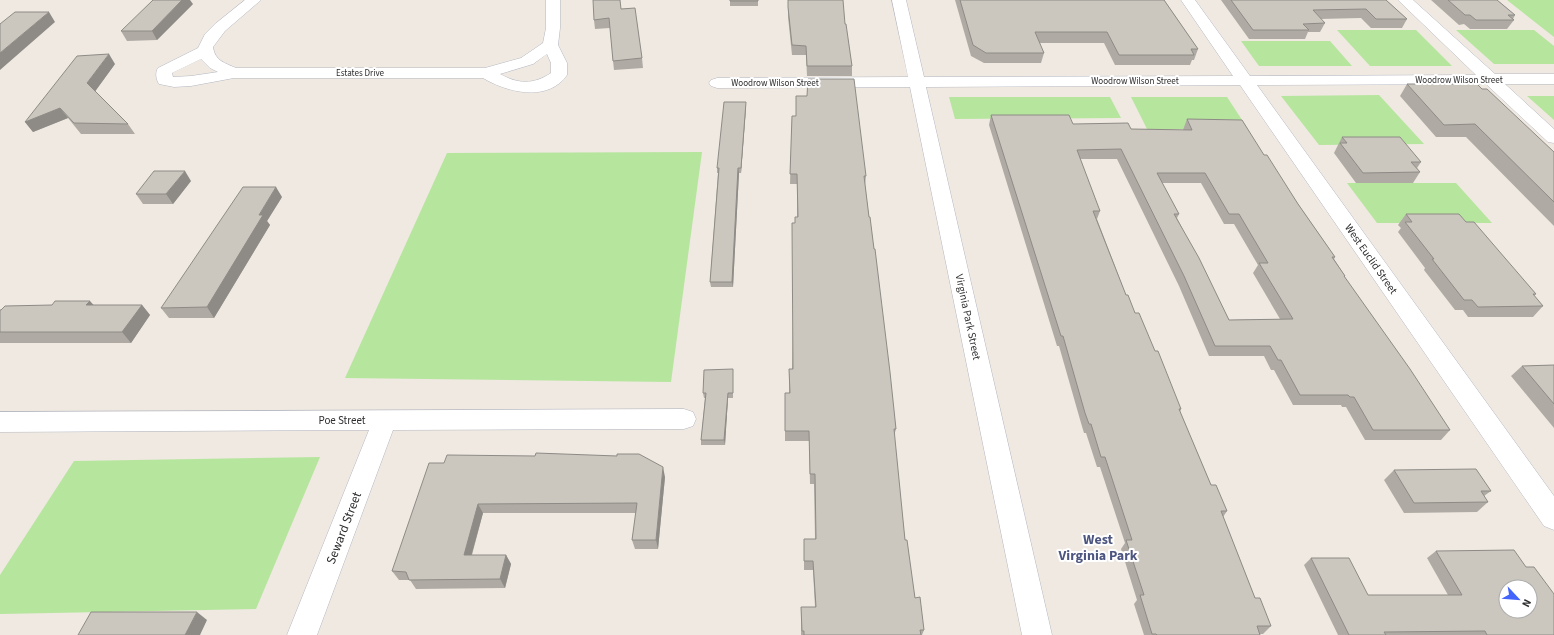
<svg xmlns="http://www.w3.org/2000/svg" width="1554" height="635" font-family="'Source Sans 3',sans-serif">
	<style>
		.green { fill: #b6e59e }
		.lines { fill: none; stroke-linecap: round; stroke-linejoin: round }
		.minor-casing { stroke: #b4b7c1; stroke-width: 1 }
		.minor { fill: #fff; fill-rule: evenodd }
		.wall { fill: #afaba4; fill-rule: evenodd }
		.shaded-wall { fill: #8e8b86 }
		.building { fill: #cbc7bf; stroke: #8e8b86; fill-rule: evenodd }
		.labels { text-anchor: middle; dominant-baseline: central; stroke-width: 4; stroke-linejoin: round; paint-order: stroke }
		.far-street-label { font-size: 9px; fill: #2e2e2e; stroke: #fff }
		.street-label { font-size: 11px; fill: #2e2e2e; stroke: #fff }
		.near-street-label { font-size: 13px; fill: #2e2e2e; stroke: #fff }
		.near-neighbourhood-label { font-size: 14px; font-weight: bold; fill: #4d5680; stroke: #fff }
	</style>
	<rect width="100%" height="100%" fill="#efe9e1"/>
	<path class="green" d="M1507,0H1554V37Z
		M1337,30H1416L1452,66H1370Z
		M1456,30H1534L1554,46V64H1494Z
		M1241,41H1330L1352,66H1259Z
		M1379,95L1424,144L1319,145L1281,96Z
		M1527,96H1554V120Z
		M949,97H1110L1121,118L955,119Z
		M1131,97H1227L1248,129H1147Z
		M702,152L671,382L345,378L447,153Z
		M1347,183H1456L1492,223H1377Z
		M320,457L256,609L0,614V575L74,461Z"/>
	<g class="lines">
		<defs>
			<path id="minor" d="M245,0H261L225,31L213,47C215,61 225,63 236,68H485L521,58L543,43L546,28V0H560V28L558,45L567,63V75C548,103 506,92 483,78H234L191,86L174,87L159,84C156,79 155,73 158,68L198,48L205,34L215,24ZM547,54L551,63V73C533,85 518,84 500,74L533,64ZM201,59L210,68L218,72L191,76L173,77L172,73Z
				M892,0H906L924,77L1233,76L1181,0H1195L1250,76L1476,75L1398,0H1413L1495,74H1554V84H1505L1554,129V143L1548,142L1486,84L1257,85L1554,496V530L1544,526L1240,85L926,87L1052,635H1022L910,87L717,88L711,86L709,83L711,80L717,78L908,77Z
				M684,409L693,412L696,419L693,426L684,429L393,430L317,635H287L369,430L0,432V412Z"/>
		</defs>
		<use href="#minor" class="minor-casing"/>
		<use href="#minor" class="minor"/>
	</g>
	<path class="wall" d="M730,0H758V6H730Z
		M788,0L845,24L852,66V76H807L806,55H792L788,17Z
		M955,0H1164L1198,49L1194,60H1192L1190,65H1115L1104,43H1039L1044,53L1041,63H984L971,56Z
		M1221,0H1386L1407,19L1402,28H1371L1361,18L1320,19L1325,23L1320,32H1308L1305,39H1249Z
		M1431,0H1497L1515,15L1513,19L1514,20L1507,29H1470L1464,24L1459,25Z
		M193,4L157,40L127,41L121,31Z
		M621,9L642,58L643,68L614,70L613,61L610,28L595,29L594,20Z
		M115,64L95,91L128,124L135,134H81L68,118L33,132L25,122Z
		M1407,84L1482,89L1554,152V226L1466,137H1436L1400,96Z
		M796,96L866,176L865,185L869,217L874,249L896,429L894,436L905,540L915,598L924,630L922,635H801V607H815L813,570H804V539H815L814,484H810L809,441H785V393H789V369H792L795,223L797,217V184H790L792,116H796Z
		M746,107L741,173H739L733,287H711L710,282L718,173H717V168Z
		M991,115L1073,124L1131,129L1183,130L1187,119L1264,155L1335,257L1334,259L1345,276L1344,277L1450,430L1441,440H1365L1346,407H1342L1341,405H1293L1274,370H1271L1264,356H1209L1179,286L1117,159H1080L1100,211L1097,219L1126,295L1181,409L1180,412L1211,485L1227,511L1223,517L1255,598L1271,626L1263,634H1260V635H1144L1134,604L1137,600L1121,549L1125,543L1100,467H1097L1086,433H1084L1081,423L1059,346H1057L989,125ZM1162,183H1201L1224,224H1234L1258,265L1253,273L1280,319L1229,320L1177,218L1179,214Z
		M1342,137L1421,162L1417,168L1420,172L1413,183H1356L1334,153Z
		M191,181L173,204H143L136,194Z
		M282,197L267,221L270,225L214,318H169L161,308Z
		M1406,214L1466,222L1536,294L1534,296L1543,306L1533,317H1468L1463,310H1455L1424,270L1425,268L1398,232L1401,228L1398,225Z
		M93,305H142L150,315L131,343H0V310Z
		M1554,365V428L1511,376L1522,366Z
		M733,375V398H728L725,445H701V440L705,398H704L703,393Z
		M444,463L665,477L658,549H635L632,540L636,513H483L472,555H506L511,564L505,588L416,589L410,580H399L392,571Z
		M1394,470L1491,491L1484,496L1488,502L1477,512L1404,513L1384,480Z
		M1436,551L1554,635H1338L1304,565L1311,558L1368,595H1448L1427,558Z"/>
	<path class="shaded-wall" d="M182,0H190L193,4L157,40L152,31Z
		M49,12L55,22L0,70V53Z
		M109,54L115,64L94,93L87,83Z
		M746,102V107L741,173V168Z
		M60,108L68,118L33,132L25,122Z
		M738,168L739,173L733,287L732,282Z
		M185,171L191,181L173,204L166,194Z
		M276,187L282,197L267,221L270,225L214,318L207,307L259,215Z
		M90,301L99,311L86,305Z
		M142,305L150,315L131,343L122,332Z
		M728,393V398L725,445L724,440Z
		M663,467L665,477L658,549L656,540Z
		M478,504L483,513L469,564L464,555Z
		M506,555L511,564L505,588L500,579Z
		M197,612L207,620L200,635H185Z"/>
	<path class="building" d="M153,0H182L152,31H121Z
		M593,0H620L621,9L635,8L642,58L613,61L609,18L594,20Z
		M730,0H758V1H730Z
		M788,0H843L845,24H846L852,66H807L806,46L792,45L788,7Z
		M960,0H1164L1198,49H1191L1194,55H1119L1107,32H1035L1044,53H986L973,45Z
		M1231,0H1386L1407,19H1376L1366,9L1313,10L1325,23L1303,24L1309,30H1253Z
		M1448,0H1497L1515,15H1508L1514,20H1476L1470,15H1465Z
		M15,12H49L0,53V24Z
		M109,54L87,83L128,124L74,123L60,108L25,122L77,56Z
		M808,79H854L866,176H864L869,217H870L874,249H875L890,372L896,429H894L905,540H907L915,598L920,597L924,630H920L921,635H804V631H802L801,607H816L813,561H804V539H816L815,474H810L809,431H785V393H790L789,369H793L792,223H795V217H798L797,174H790L792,116H796V96H807Z
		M1407,84H1477L1482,89H1487L1554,152V202L1475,124L1444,125Z
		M724,102H746L741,168H738L732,282H710L719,168H717Z
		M991,115H1069L1073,124L1128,123L1131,129L1192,130L1187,119L1242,120L1264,155H1267L1298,204L1335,257H1332L1345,276H1344L1410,369L1450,430H1373L1354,397H1350L1348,395H1300L1281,360H1278L1270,346H1215L1184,276L1121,149L1077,150L1100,211H1093L1126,295H1128L1135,313H1139L1155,351H1158L1181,409H1179L1211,485H1216L1227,511H1221L1255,598H1260L1271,626H1257L1260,635H1157L1156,634H1152L1140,595H1144L1126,540H1132L1105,457H1101L1091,424H1089L1085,413L1063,336H1061ZM1157,173H1205L1229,214H1239L1268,263H1259L1293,319L1229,320L1199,258L1174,214H1179Z
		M1342,137H1400L1421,162H1411L1420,172L1363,173L1340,143H1347Z
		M154,171H185L166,194H136Z
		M243,187H276L259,215H263L207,307L161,308Z
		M1406,214H1459L1466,222H1474L1536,294H1533L1543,306L1478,307L1472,300H1464L1432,259H1434L1405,222H1412Z
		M55,301H90L86,305H142L122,332H0V310H1L5,306L52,305Z
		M1554,365V404L1522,366Z
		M733,369V393H728L724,440H701L706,393H703L704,370Z
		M536,453L617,456V454H639L663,467L656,540H632L637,503L478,504L464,555H506L500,579L409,580L406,572L392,571L429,463H444L447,455L535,456Z
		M1476,469L1491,491H1481L1488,502L1414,503L1394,470Z
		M1514,550L1526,567H1534L1554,594V635H1487L1485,631L1384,632L1386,635H1349L1311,558H1349L1368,595H1462L1436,551ZM1506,587H1530V611H1506Z
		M91,612H197L185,635H78Z"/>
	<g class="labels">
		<g class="far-street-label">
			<text x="360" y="73">Estates Drive</text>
			<text x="1459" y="80">Woodrow Wilson Street</text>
			<text x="1135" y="81">Woodrow Wilson Street</text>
			<text x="775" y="83">Woodrow Wilson Street</text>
		</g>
		<g class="street-label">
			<text transform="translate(1371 259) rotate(55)">West Euclid Street</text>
			<text transform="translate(968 317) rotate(78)">Virginia Park Street</text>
			<text x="342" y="420">Poe Street</text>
		</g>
		<g class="near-street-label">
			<text transform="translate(344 528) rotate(-69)">Seward Street</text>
		</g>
		<g class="near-neighbourhood-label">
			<text x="1098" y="540">West<tspan x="1098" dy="16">Virginia Park</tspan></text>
		</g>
	</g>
	<g transform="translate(1518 599) rotate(116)"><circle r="19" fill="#ffffff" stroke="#ababab"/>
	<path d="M0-3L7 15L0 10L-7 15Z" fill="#4264fb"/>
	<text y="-6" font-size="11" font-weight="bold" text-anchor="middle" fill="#2e2e2e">N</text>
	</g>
</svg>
